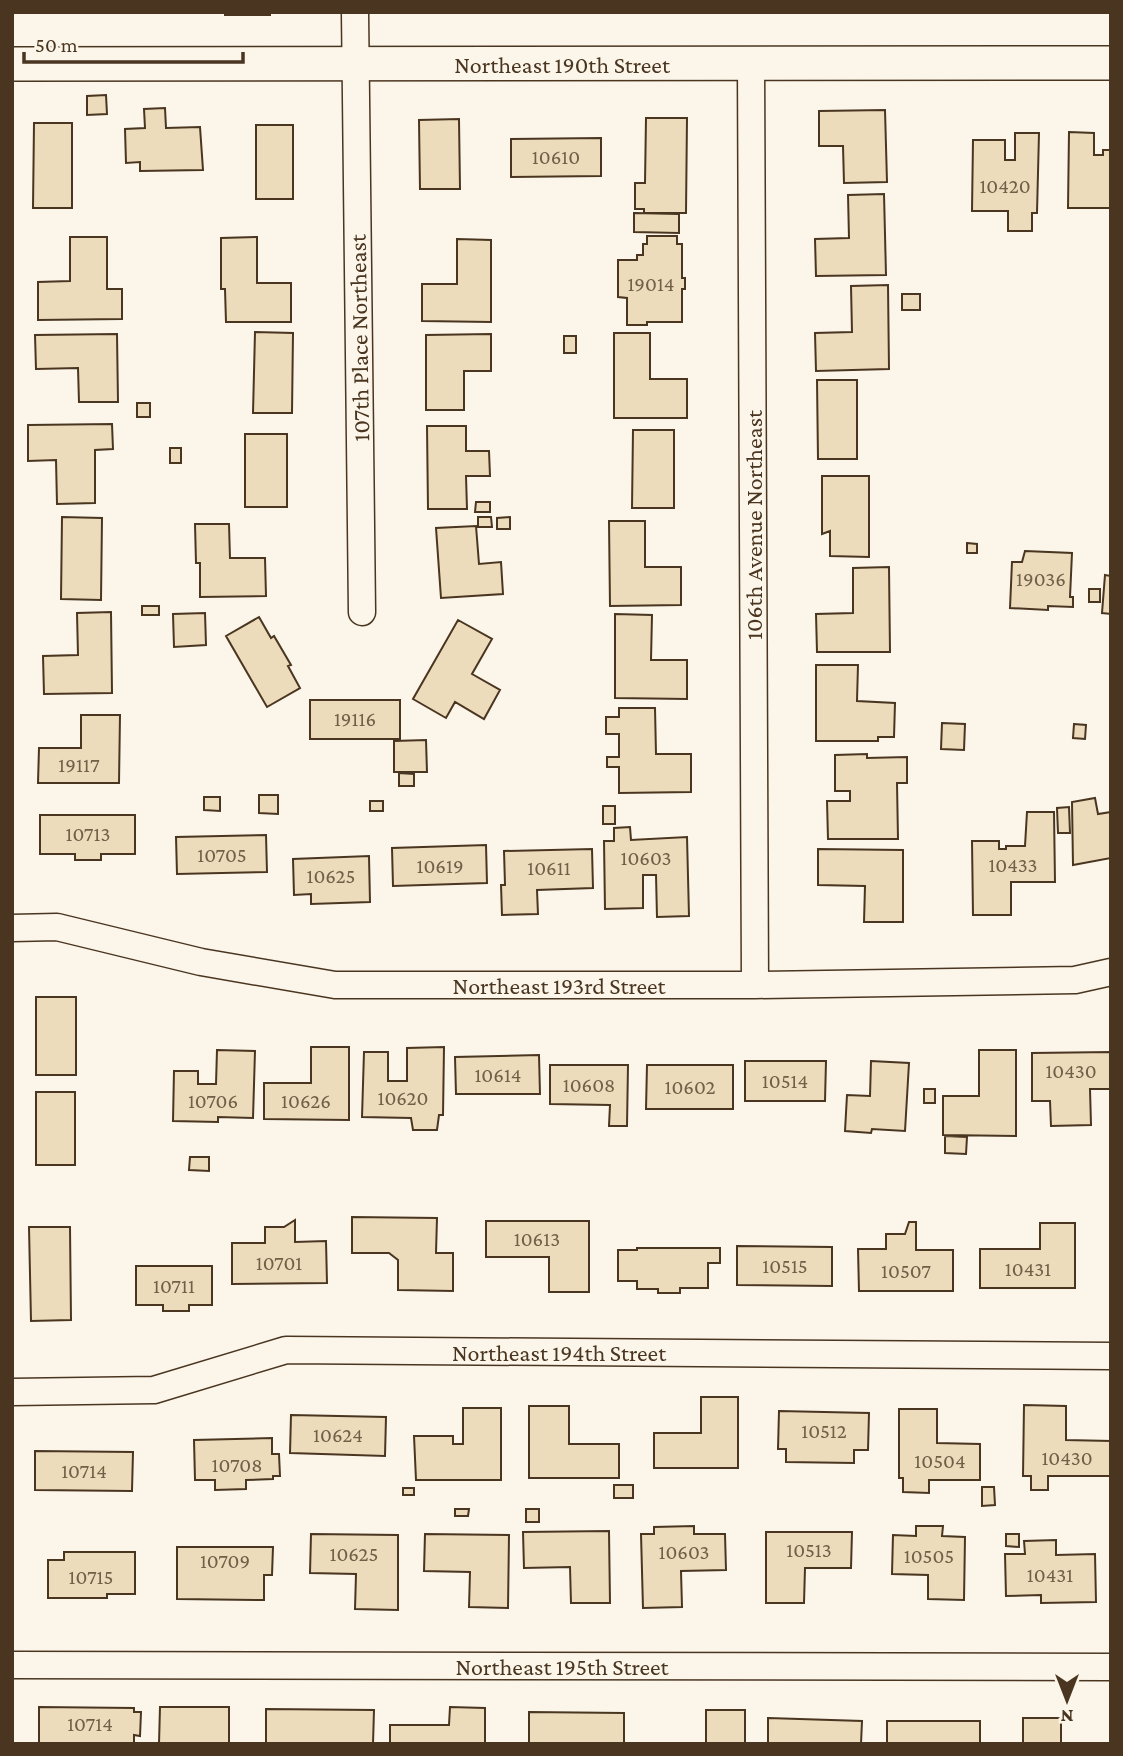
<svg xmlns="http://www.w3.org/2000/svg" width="1123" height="1756" font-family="'Crimson Pro',serif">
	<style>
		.building { fill: #ecdcbc; stroke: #4a3520; stroke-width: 2 }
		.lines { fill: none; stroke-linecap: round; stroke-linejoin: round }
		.minor-casing { stroke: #4a3520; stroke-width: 29 }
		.tertiary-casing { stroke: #4a3520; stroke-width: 36 }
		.minor { stroke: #fbf6e9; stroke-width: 26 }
		.tertiary { stroke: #fbf6e9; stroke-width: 33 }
		.labels { text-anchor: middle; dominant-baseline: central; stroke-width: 5; stroke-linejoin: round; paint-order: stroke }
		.number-label { font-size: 21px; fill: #725f47 }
		.street-label { font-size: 24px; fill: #4a3520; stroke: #fbf6e9 }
	</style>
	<rect width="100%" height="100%" fill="#fbf6e9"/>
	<path class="building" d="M225,12H270V15H225Z
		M106,95L107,114L87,115V96Z
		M165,108L166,128L200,127L203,170L140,171V162L126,163L125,129L145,128L144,109Z
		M885,110L887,182L844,183L843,146H819V111Z
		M646,118H687L686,213H644V209H635V183H645Z
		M459,119L460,189H420L419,120Z
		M34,123H72V208H33Z
		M256,125H293V199H256Z
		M1069,132L1094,133V155H1103V150H1111V208H1068Z
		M1015,133H1039L1037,213H1032V231H1008V211H972L973,140H1005V160H1015Z
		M601,138V176L511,177V139Z
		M884,194L886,275L816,276L815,239L849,238L848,195Z
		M634,213L679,214V233L634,232Z
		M647,236H677V244H682V278H685V289H682V322H647V325H627V298L618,297V260H637V255H643V244H647Z
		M70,237H107V289H122V319L38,320V282L70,281Z
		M257,237V283H291V322H226L225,289H221V238Z
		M457,239L491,240V322L422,321V284H457Z
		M888,285L889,369L816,371L815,333L852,332L851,286Z
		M902,294H920V310H902Z
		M255,332L293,333L292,413H253Z
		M614,333H650V379H687V418H614Z
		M117,334L118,402H79L78,368L36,369L35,335Z
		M491,334V371H464V410H426V335Z
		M564,336H576V353H564Z
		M817,380H857V459H818Z
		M137,403H150V417H137Z
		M112,424L113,449L95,450V503L57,504L56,460L28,461V425Z
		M427,426H466V451H489L490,476H466L467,509H428Z
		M633,430H674V508H632Z
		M245,434H287V507H245Z
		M170,448H181V463H170Z
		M822,476H869V557L830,556V531L822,534Z
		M476,502H490V512H475Z
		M62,517L102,518L101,600L61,599Z
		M478,517H491L492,527H478Z
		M510,517V529H497V518Z
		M609,521H645V567H681V605L610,606Z
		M195,524H229L230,558H265L266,596L200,597V563H196Z
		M476,526L479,564L501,562L503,594L441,598L436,528Z
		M967,543L977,544V553H967Z
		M1025,551L1072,553L1070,597H1073V607L1048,606V610L1010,608L1012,562H1022Z
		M889,567L890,652H817L816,614L853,613V568Z
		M1105,575L1111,576V614L1102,613Z
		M1089,589H1100V602H1089Z
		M142,606H159V615H142Z
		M111,612L112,693L44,694L43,656L78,655L77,613Z
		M205,613L206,645L174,647L173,614Z
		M615,614L652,615L651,660H687V699L615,698Z
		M259,617L271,638L274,636L291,665L288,666L300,688L267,707L226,636Z
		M458,620L492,639L472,674L500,690L484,719L455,702L446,718L413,699Z
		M816,665H858L857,701L895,703L894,737H878V741H816Z
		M310,700H400V739H310Z
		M619,708H655L656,754H691V792L619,793V767H607V757H619V734H606V717H619Z
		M81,715H120L119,783H38L39,748H81Z
		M942,723L965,724L964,750L941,749Z
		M1074,724L1086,725L1085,739L1073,738Z
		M426,740L427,772H394V741Z
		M867,754V758L907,757V783H897L898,839H828L827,801H850V791H835V755Z
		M399,773L414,774V786H399Z
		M259,795H278V814L259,813Z
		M204,797H220V811L204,810Z
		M1095,798L1098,814L1111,812V858L1073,865L1072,802Z
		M370,801H383V811H370Z
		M603,806H615V824H603Z
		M1069,807L1070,833H1058L1057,808Z
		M1027,812H1054L1055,882H1011V915H973L972,841H999V849H1006V846H1025Z
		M40,815H135V854H101V860H75V854H40Z
		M630,827L631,840L687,837L689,916L657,917L656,875H643V908L605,909L604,841H614V828Z
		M266,835L267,872L177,874L176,837Z
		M486,845L487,883L393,886L392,848Z
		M592,849L593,888L537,890L538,914L502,915L501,885H505L504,851Z
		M818,849L903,850V922H864L865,886L818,885Z
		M369,856L370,902L311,904V894L294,895L293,859Z
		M36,997H76V1075H36Z
		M311,1047H349V1120L264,1119V1083H311Z
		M444,1047L443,1115H439L437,1130H413L411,1118L362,1117L364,1052H388V1081H407V1048Z
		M217,1050L255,1051L253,1118L218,1117V1122L173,1121L174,1071H198V1084H216Z
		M979,1050H1016V1136L943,1135V1096H979Z
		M1111,1052V1089H1090L1091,1125L1051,1126L1050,1101H1032V1053Z
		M539,1055L540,1094H456L455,1057Z
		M745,1061H826L825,1101H745Z
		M871,1061L909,1063L905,1131L872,1129L871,1133L845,1131L847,1095L870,1096Z
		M550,1065H628L627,1126H609L610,1105L550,1104Z
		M647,1065H733V1109H646Z
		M924,1089H935V1103H924Z
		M36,1092H75V1165H36Z
		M945,1136L967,1137L966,1154L945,1153Z
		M190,1157H209V1171L189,1170Z
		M352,1217L437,1218L436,1253H453V1291L398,1290V1260L389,1253H352Z
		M295,1220V1242L326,1241L327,1283L232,1284V1243H265V1227H284Z
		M486,1221H589V1292H549V1257H486Z
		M909,1222H916V1250H953V1291H859L858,1249H886V1234H905Z
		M1040,1223H1075V1288H980V1249H1040Z
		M29,1227H70L71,1320L31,1321Z
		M737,1246L832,1247V1286L737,1285Z
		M637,1248H720V1263H708V1288H680V1293H658V1289H637V1281H618V1250H637Z
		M136,1266H212V1305H189V1311H163V1305H136Z
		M701,1397H738V1468H654V1433H701Z
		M1024,1405L1066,1406V1440L1111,1441V1476H1048V1490H1031V1476H1023Z
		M529,1406H569V1444H619V1478H529Z
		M463,1408H501V1480H416L414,1436H453V1444H463Z
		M899,1409H937V1443L980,1444V1480H929V1493L903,1492V1478H899Z
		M779,1411L869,1413L868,1450H854V1463L786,1462V1449H778Z
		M291,1415L386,1417L385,1456L290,1453Z
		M272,1438V1454H279L280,1476H273V1479L246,1480V1489L215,1490V1480H195L194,1440Z
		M35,1451L133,1452L132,1491L35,1490Z
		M614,1485H633V1498H614Z
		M982,1487H994L995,1505L982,1506Z
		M403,1488H414V1495H403Z
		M455,1509H469L468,1516H455Z
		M526,1509H539V1522H526Z
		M694,1526V1534H725L726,1570L681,1571L682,1607L643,1608L641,1534H654V1527Z
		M916,1526H943L942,1536L965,1537L964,1600L928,1599V1575L892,1574L893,1535L916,1536Z
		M609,1531L610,1603H571L570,1567L524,1568L523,1532Z
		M766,1532H852L851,1568H805L804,1603H766Z
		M311,1534L398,1535V1610L355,1609L356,1574L310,1573Z
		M425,1534L509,1535L508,1608L469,1607L470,1572L424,1571Z
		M1006,1534H1019V1547L1006,1546Z
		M1056,1540V1555L1095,1554L1096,1602L1041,1603V1595L1006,1596L1005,1554H1025L1024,1541Z
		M177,1547H273L272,1575H264V1600L177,1599Z
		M64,1552H135V1594H107V1598H48V1560H64Z
		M39,1707L134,1708V1712H141L140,1736L134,1735V1744H39Z
		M160,1707H229V1744H159Z
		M450,1707L485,1708V1744H390V1725H449Z
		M266,1709L374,1710L373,1744H266Z
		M706,1710H745V1744H706Z
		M529,1712L624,1713V1744H529Z
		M768,1718L862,1721L861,1744H768Z
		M1023,1718H1061V1744H1023Z
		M887,1721H980V1744H887Z"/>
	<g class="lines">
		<defs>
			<path id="minor" d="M355,12L362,612
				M751,64L755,985
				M12,928L57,927L201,962L335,985H755L1075,980L1111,972
				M12,1392L154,1390L286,1350L1111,1356
				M12,1665L1111,1667"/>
			<path id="tertiary" d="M12,64L1111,63"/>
		</defs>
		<use href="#minor" class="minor-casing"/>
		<use href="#tertiary" class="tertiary-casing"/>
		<use href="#minor" class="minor"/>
		<use href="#tertiary" class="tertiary"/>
	</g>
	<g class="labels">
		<g class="number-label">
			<text x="556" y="157">10610</text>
			<text x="1005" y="186">10420</text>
			<text x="651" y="284">19014</text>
			<text x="1041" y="579">19036</text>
			<text x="355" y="719">19116</text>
			<text x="79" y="765">19117</text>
			<text x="88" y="834">10713</text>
			<text x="222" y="855">10705</text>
			<text x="646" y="858">10603</text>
			<text x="1013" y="865">10433</text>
			<text x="440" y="866">10619</text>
			<text x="549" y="868">10611</text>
			<text x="331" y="876">10625</text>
			<text x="1071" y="1071">10430</text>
			<text x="498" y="1075">10614</text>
			<text x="785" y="1081">10514</text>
			<text x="589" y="1085">10608</text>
			<text x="690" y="1087">10602</text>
			<text x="403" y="1098">10620</text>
			<text x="213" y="1101">10706</text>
			<text x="306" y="1101">10626</text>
			<text x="537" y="1239">10613</text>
			<text x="279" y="1263">10701</text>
			<text x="785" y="1266">10515</text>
			<text x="1028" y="1269">10431</text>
			<text x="906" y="1271">10507</text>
			<text x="174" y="1286">10711</text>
			<text x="824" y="1431">10512</text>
			<text x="338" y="1435">10624</text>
			<text x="1067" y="1458">10430</text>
			<text x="940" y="1461">10504</text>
			<text x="237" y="1465">10708</text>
			<text x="84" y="1471">10714</text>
			<text x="809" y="1550">10513</text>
			<text x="684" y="1552">10603</text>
			<text x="354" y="1554">10625</text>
			<text x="929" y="1556">10505</text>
			<text x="225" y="1561">10709</text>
			<text x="1050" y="1575">10431</text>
			<text x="91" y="1577">10715</text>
			<text x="90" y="1724">10714</text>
		</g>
		<g class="street-label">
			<text x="562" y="64">Northeast 190th Street</text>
			<text transform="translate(359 338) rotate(-91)">107th Place Northeast</text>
			<text transform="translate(753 525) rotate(-90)">106th Avenue Northeast</text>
			<text x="559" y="985">Northeast 193rd Street</text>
			<text x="559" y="1352">Northeast 194th Street</text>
			<text x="562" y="1666">Northeast 195th Street</text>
		</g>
	</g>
	<rect width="1123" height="1756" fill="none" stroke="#4a3520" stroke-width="28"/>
	<g transform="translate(1067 1700) rotate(180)" stroke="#fbf6e9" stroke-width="5" paint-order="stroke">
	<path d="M0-5L12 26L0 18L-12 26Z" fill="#4a3520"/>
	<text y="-10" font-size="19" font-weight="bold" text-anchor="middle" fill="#4a3520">N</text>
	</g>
	<path d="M24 52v10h219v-10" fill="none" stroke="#4a3520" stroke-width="3.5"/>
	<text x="35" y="52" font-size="21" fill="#4a3520" stroke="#fbf6e9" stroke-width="5" paint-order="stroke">50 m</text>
</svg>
